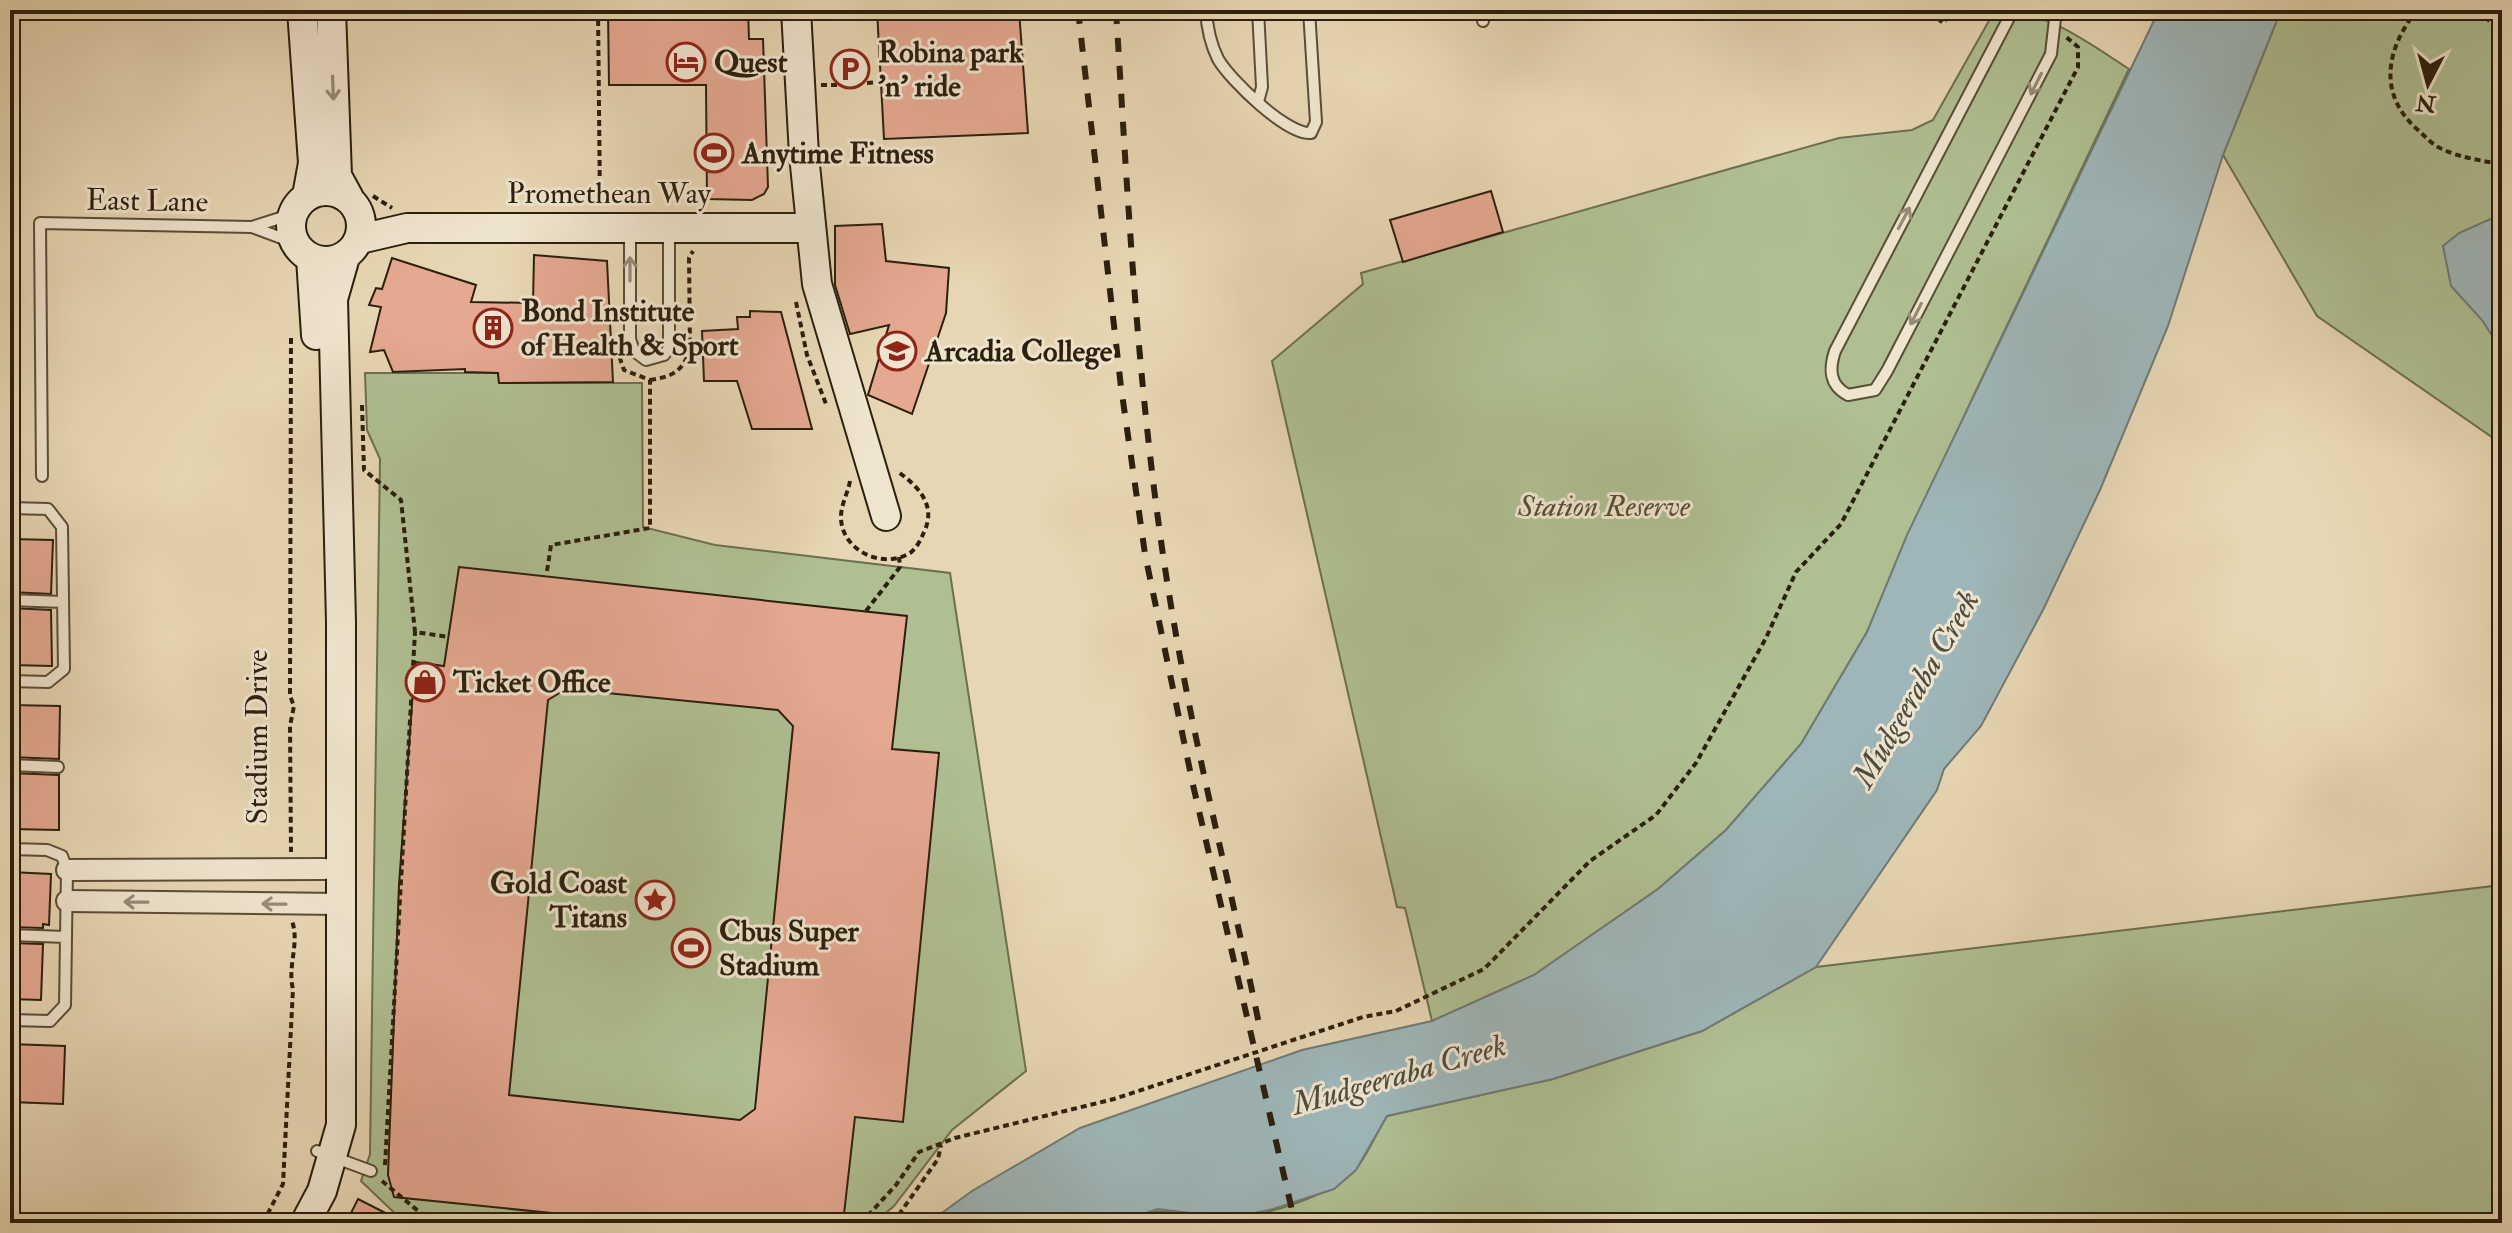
<svg xmlns="http://www.w3.org/2000/svg" width="2512" height="1233" font-family="'IM FELL Double Pica',serif">
	<style>
		.green { fill: #afbf92; stroke: #6d6f50; stroke-width: 2 }
		.water { fill: #9eb6b9; stroke: #707a75; stroke-width: 2 }
		.building { fill: #e5a891; stroke: #2b1f0e; stroke-width: 2; fill-rule: evenodd }
		.lines { fill: none; stroke-linecap: round; stroke-linejoin: round }
		.lane-casing { stroke: #5a4d37; stroke-width: 14 }
		.street-casing { stroke: #5a4d37; stroke-width: 24 }
		.secondary-casing { stroke: #2b1f0e; stroke-width: 32 }
		.path { stroke: #2b1f0e; stroke-width: 4; stroke-dasharray: 6 4; stroke-linecap: butt }
		.lane { stroke: #efe4ce; stroke-width: 10 }
		.street { stroke: #efe4ce; stroke-width: 20 }
		.secondary { stroke: #efe4ce; stroke-width: 28 }
		.rail { stroke: #2b1f0e; stroke-width: 6; stroke-dasharray: 14 14; stroke-linecap: butt }
		.oneway { stroke: #978b78 }
		.labels { text-anchor: middle; dominant-baseline: central; stroke-width: 6; stroke-linejoin: round; paint-order: stroke }
		.poi-label { font-size: 30px; font-weight: bold; fill: #2b1f0e; stroke: #efe4ce; text-anchor: start }
		.street-label { font-size: 30px; fill: #2b1f0e; stroke: #efe4ce }
		.park-label { font-size: 30px; font-style: italic; fill: #534f36; stroke: #efe4ce }
		.water-label { font-size: 32px; font-style: italic; fill: #4e4c41; stroke: #efe4ce }
	</style>
	<rect width="100%" height="100%" fill="#e7d6b3"/>
	<filter id="stains"><feTurbulence type="fractalNoise" baseFrequency=".0025" numOctaves="4"/><feColorMatrix values="0 0 0 0 .2 0 0 0 0 .09 0 0 0 0 .02 0 0 0 .5 -.17"/></filter>
	<radialGradient id="worn" r=".72"><stop offset=".6" stop-color="#630" stop-opacity="0"/><stop offset="1" stop-color="#630" stop-opacity=".3"/></radialGradient>
	<path class="green" d="M1995,10C2046,10 2087,42 2129,69L1973,397L1867,632L1801,744L1726,830L1658,889L1534,975L1432,1021L1405,908L1397,907L1272,361L1363,284L1361,273L1839,138L1912,130L1933,120Z
		M2281,10H2502V444L2317,316L2223,155Z
		M365,373H498L499,383H642L643,527L715,545L950,573L1026,1071L952,1130L894,1206L874,1223H405L361,1181L370,1154L380,459L367,430Z
		M2502,885V1223H1115C1155,1202 1188,1215 1230,1217C1260,1219 1337,1193 1355,1170C1368,1155 1376,1133 1387,1116L1553,1079L1702,1031L1816,967Z"/>
	<path class="water" d="M2159,10H2281L2223,155L2168,326L2100,490L2043,610L1981,726L1944,769L1937,790L1816,967L1702,1031L1553,1079L1387,1116L1356,1170L1334,1189L1273,1209L1232,1218L1158,1209L1115,1223H928L972,1191L1080,1128L1302,1050L1432,1021L1534,975L1658,889L1726,830L1801,744L1867,632L1907,535Z
		M2497,216L2502,218V351L2482,320L2451,286L2443,246L2459,233Z"/>
	<path class="building" d="M608,10H748L749,39H763L768,187L764,194L752,200L707,199L706,85H609Z
		M877,10H1019L1028,133L884,139Z
		M1491,191L1503,232L1403,262L1390,220Z
		M882,224L886,261L949,268L946,313L912,414L868,395L889,325L850,334L835,285V226Z
		M534,255L607,261L613,382L499,383L498,373L465,372V369L393,372L384,350L370,352L381,307L369,305L376,288L382,289L392,258L476,285L471,302L533,303Z
		M750,311L781,312L812,429H752L737,381H704L702,331L738,329L737,317H750Z
		M10,539L53,540L51,594L10,592Z
		M459,567L907,616L892,749L939,753L903,1122L855,1117L843,1223H649L394,1197L388,1175L399,885L415,662L444,666ZM566,689L778,710L793,726L755,1109L740,1120L509,1095L548,700Z
		M10,608L51,610L52,666L10,665Z
		M10,705L60,706L59,759L10,757Z
		M10,773L59,775V830L10,829Z
		M10,872L51,874L49,925L43,924V928L10,927Z
		M10,943L43,944L41,1000L10,999Z
		M10,1044L65,1046L63,1104L10,1102Z
		M358,1199L405,1223H346Z"/>
	<g class="lines">
		<defs>
			<path id="lane" d="M1206,10C1207,27 1210,43 1218,59C1230,80 1287,135 1311,133L1316,122L1309,10
				M2013,10L1835,351C1829,369 1829,385 1848,395L1875,390L1887,371L2051,54L2056,10
				M1483,21L1484,10
				M1258,102L1262,87L1258,10
				M252,227L293,214
				M630,229V339L634,351L646,360L664,355L669,348V229
				M42,476L40,223L252,227L295,243
				M10,508L48,509L62,527L64,669L48,682L10,681
				M10,600L63,602
				M10,765L58,767
				M10,849L47,850L62,856L67,870L65,1005L50,1021L10,1020
				M10,935L66,937
				M317,1151L371,1171"/>
			<path id="street" d="M67,870L325,869
				M67,901L341,904"/>
			<path id="secondary" d="M302,10L313,163L307,196
				M331,10L337,176L349,198
				M796,10L804,155L817,284L886,516
				M291 226a35 35 0 1 1 70 0a35 35 0 1 1-70 0Z
				M360,239L407,228H811
				M311,258L316,335
				M305,1223L322,1191L341,1125V622L333,299L345,257"/>
		</defs>
		<use href="#lane" class="lane-casing"/>
		<use href="#street" class="street-casing"/>
		<use href="#secondary" class="secondary-casing"/>
		<path class="path" d="M598,10L600,204
			M2417,10C2386,49 2377,94 2418,130C2426,137 2432,145 2442,149C2460,158 2482,160 2502,165
			M2478,10L2502,33
			M1930,12L1943,23L1954,10
			M867,83L880,82
			M821,85H842
			M373,196L392,208
			M796,302L807,355L826,404
			M291,338L290,696L294,706L290,726L291,852
			M650,380C672,377 684,371 690,348L689,258L693,251
			M362,405L364,470L401,500L415,632L449,637
			M850,481C848,493 841,504 841,517C841,550 882,570 910,553C917,548 921,539 924,532C937,505 918,486 897,471
			M547,571L551,545L650,528V380L624,370L617,350
			M866,611L900,567L899,557
			M385,1165L415,632
			M382,1181L423,1215L507,1223
			M263,1223L283,1184L293,989C287,966 300,944 292,921
			M861,1223L896,1185L919,1152L955,1138L1114,1099L1363,1017L1396,1011L1484,969L1590,861L1656,815L1696,763L1766,638L1796,572L1841,524L2078,67V47L2065,36
			M893,1223L938,1159L941,1145"/>
		<use href="#lane" class="lane"/>
		<use href="#street" class="street"/>
		<use href="#secondary" class="secondary"/>
		<path class="rail" d="M1078,10L1121,387L1145,554L1193,785L1295,1223
			M1116,10C1129,216 1139,425 1175,629C1198,762 1232,892 1259,1024"/>
	</g>
	<defs><path id="oneway-shaft" d="M-6 0H5M1.5-3L5.5 0L1.5 3" fill="none" stroke-width="1.6" stroke-linecap="round" stroke-linejoin="round" transform="scale(2)"/></defs>
	<g class="oneway">
		<use href="#oneway-shaft" transform="translate(2036 84) rotate(117)"/>
		<use href="#oneway-shaft" transform="translate(333 88) rotate(88)"/>
		<use href="#oneway-shaft" transform="translate(1904 218) rotate(-62)"/>
		<use href="#oneway-shaft" transform="translate(630 269) rotate(-90)"/>
		<use href="#oneway-shaft" transform="translate(1916 314) rotate(117)"/>
		<use href="#oneway-shaft" transform="translate(136 902) rotate(-179)"/>
		<use href="#oneway-shaft" transform="translate(274 904) rotate(-179)"/>
	</g>
	<defs>
		<symbol id="hotel-ring" viewBox="-11 -11 22 22"><circle r="9.5" fill="#efe4ce" stroke="#8f2418" stroke-width="1.5"/><path d="M-6-4.5h1.5V1H6V5H4.5V3h-9V5H-6ZM-4 0a1.8 1.8 0 1 1 3.6 0ZM.5 0V-2.5h3Q6-2.5 6 0Z" fill="#8f2418"/></symbol>
		<symbol id="parking-ring" viewBox="-11 -11 22 22"><circle r="9.5" fill="#efe4ce" stroke="#8f2418" stroke-width="1.5"/><path d="M-3.5-5.5H1a3.5 3.5 0 0 1 0 7H-1V5.5H-3.5ZM-1-3.4V-.6H.8a1.4 1.4 0 0 0 0-2.8Z" fill="#8f2418"/></symbol>
		<symbol id="stadium-ring" viewBox="-11 -11 22 22"><circle r="9.5" fill="#efe4ce" stroke="#8f2418" stroke-width="1.5"/><path d="M0-5a6.5 5 0 1 0 0 10a6.5 5 0 1 0 0-10ZM-3.5-1.8h7v3.6h-7Z" fill="#8f2418"/></symbol>
		<symbol id="building-ring" viewBox="-11 -11 22 22"><circle r="9.5" fill="#efe4ce" stroke="#8f2418" stroke-width="1.5"/><path d="M-4-6H4V6H1V3H-1V6H-4ZM-2.5-4.3h1.7v1.8h-1.7ZM.8-4.3h1.7v1.8H.8ZM-2.5-1h1.7V.8h-1.7ZM.8-1h1.7V.8H.8Z" fill="#8f2418"/></symbol>
		<symbol id="school-ring" viewBox="-11 -11 22 22"><circle r="9.5" fill="#efe4ce" stroke="#8f2418" stroke-width="1.5"/><path d="M0-5L7-2L0 1L-7-2ZM-4 1L0 2.5L4 1V4Q0 6-4 4Z" fill="#8f2418"/></symbol>
		<symbol id="shop-ring" viewBox="-11 -11 22 22"><circle r="9.5" fill="#efe4ce" stroke="#8f2418" stroke-width="1.5"/><path d="M-5-2.5h2.3a2.7 3.5 0 0 1 5.4 0H5L5.5 6h-11ZM-1.5-2.5h3a1.5 2.3 0 0 0-3 0Z" fill="#8f2418"/></symbol>
		<symbol id="sight-ring" viewBox="-11 -11 22 22"><circle r="9.5" fill="#efe4ce" stroke="#8f2418" stroke-width="1.5"/><path d="M0-6L1.8-2.2L6-1.7L2.9 1.2L3.7 5.4L0 3.3L-3.7 5.4L-2.9 1.2L-6-1.7L-1.8-2.2Z" fill="#8f2418"/></symbol>
	</defs>
	<g fill-rule="evenodd">
		<use href="#hotel-ring" x="664" y="40" width="44" height="44"/>
		<use href="#parking-ring" x="828" y="47" width="44" height="44"/>
		<use href="#stadium-ring" x="692" y="131" width="44" height="44"/>
		<use href="#building-ring" x="471" y="306" width="44" height="44"/>
		<use href="#school-ring" x="875" y="329" width="44" height="44"/>
		<use href="#shop-ring" x="403" y="660" width="44" height="44"/>
		<use href="#sight-ring" x="633" y="878" width="44" height="44"/>
		<use href="#stadium-ring" x="669" y="926" width="44" height="44"/>
	</g>
	<g class="labels">
		<g class="poi-label">
			<text x="878" y="52">Robina park<tspan x="878" dy="34">'n' ride</tspan></text>
			<text x="714" y="62">Quest</text>
			<text x="742" y="153">Anytime Fitness</text>
			<text x="521" y="311">Bond Institute<tspan x="521" dy="34">of Health &amp; Sport</tspan></text>
			<text x="925" y="351">Arcadia College</text>
			<text x="453" y="682">Ticket Office</text>
			<text x="627" y="883" text-anchor="end">Gold Coast<tspan x="627" dy="34">Titans</tspan></text>
			<text x="719" y="931">Cbus Super<tspan x="719" dy="34">Stadium</tspan></text>
		</g>
		<g class="street-label">
			<text x="609" y="193">Promethean Way</text>
			<text transform="translate(147 201) rotate(1)">East Lane</text>
			<text transform="translate(257 737) rotate(-90)">Stadium Drive</text>
		</g>
		<g class="park-label">
			<text x="1604" y="506">Station Reserve</text>
		</g>
		<g class="water-label">
			<text transform="translate(1916 689) rotate(-60)">Mudgeeraba Creek</text>
			<text transform="translate(1399 1075) rotate(-16)">Mudgeeraba Creek</text>
		</g>
	</g>
	<rect width="2512" height="1233" fill="none" stroke="#e7d6b3" stroke-width="40"/>
	<rect x="12" y="12" width="2488" height="1209" fill="none" stroke="#2b1f0e" stroke-width="4"/>
	<rect x="20" y="20" width="2472" height="1193" fill="none" stroke="#2b1f0e" stroke-width="2"/>
	<g transform="translate(2428 84) rotate(186)" stroke="#efe4ce" stroke-width="6" paint-order="stroke">
	<path d="M0-6L14 30L0 20L-14 30Z" fill="#2b1f0e"/>
	<text y="-12" font-size="22" font-weight="bold" text-anchor="middle" fill="#2b1f0e">N</text>
	</g>
	<rect width="100%" height="100%" filter="url(#stains)"/>
	<rect width="100%" height="100%" fill="url(#worn)"/>
</svg>
